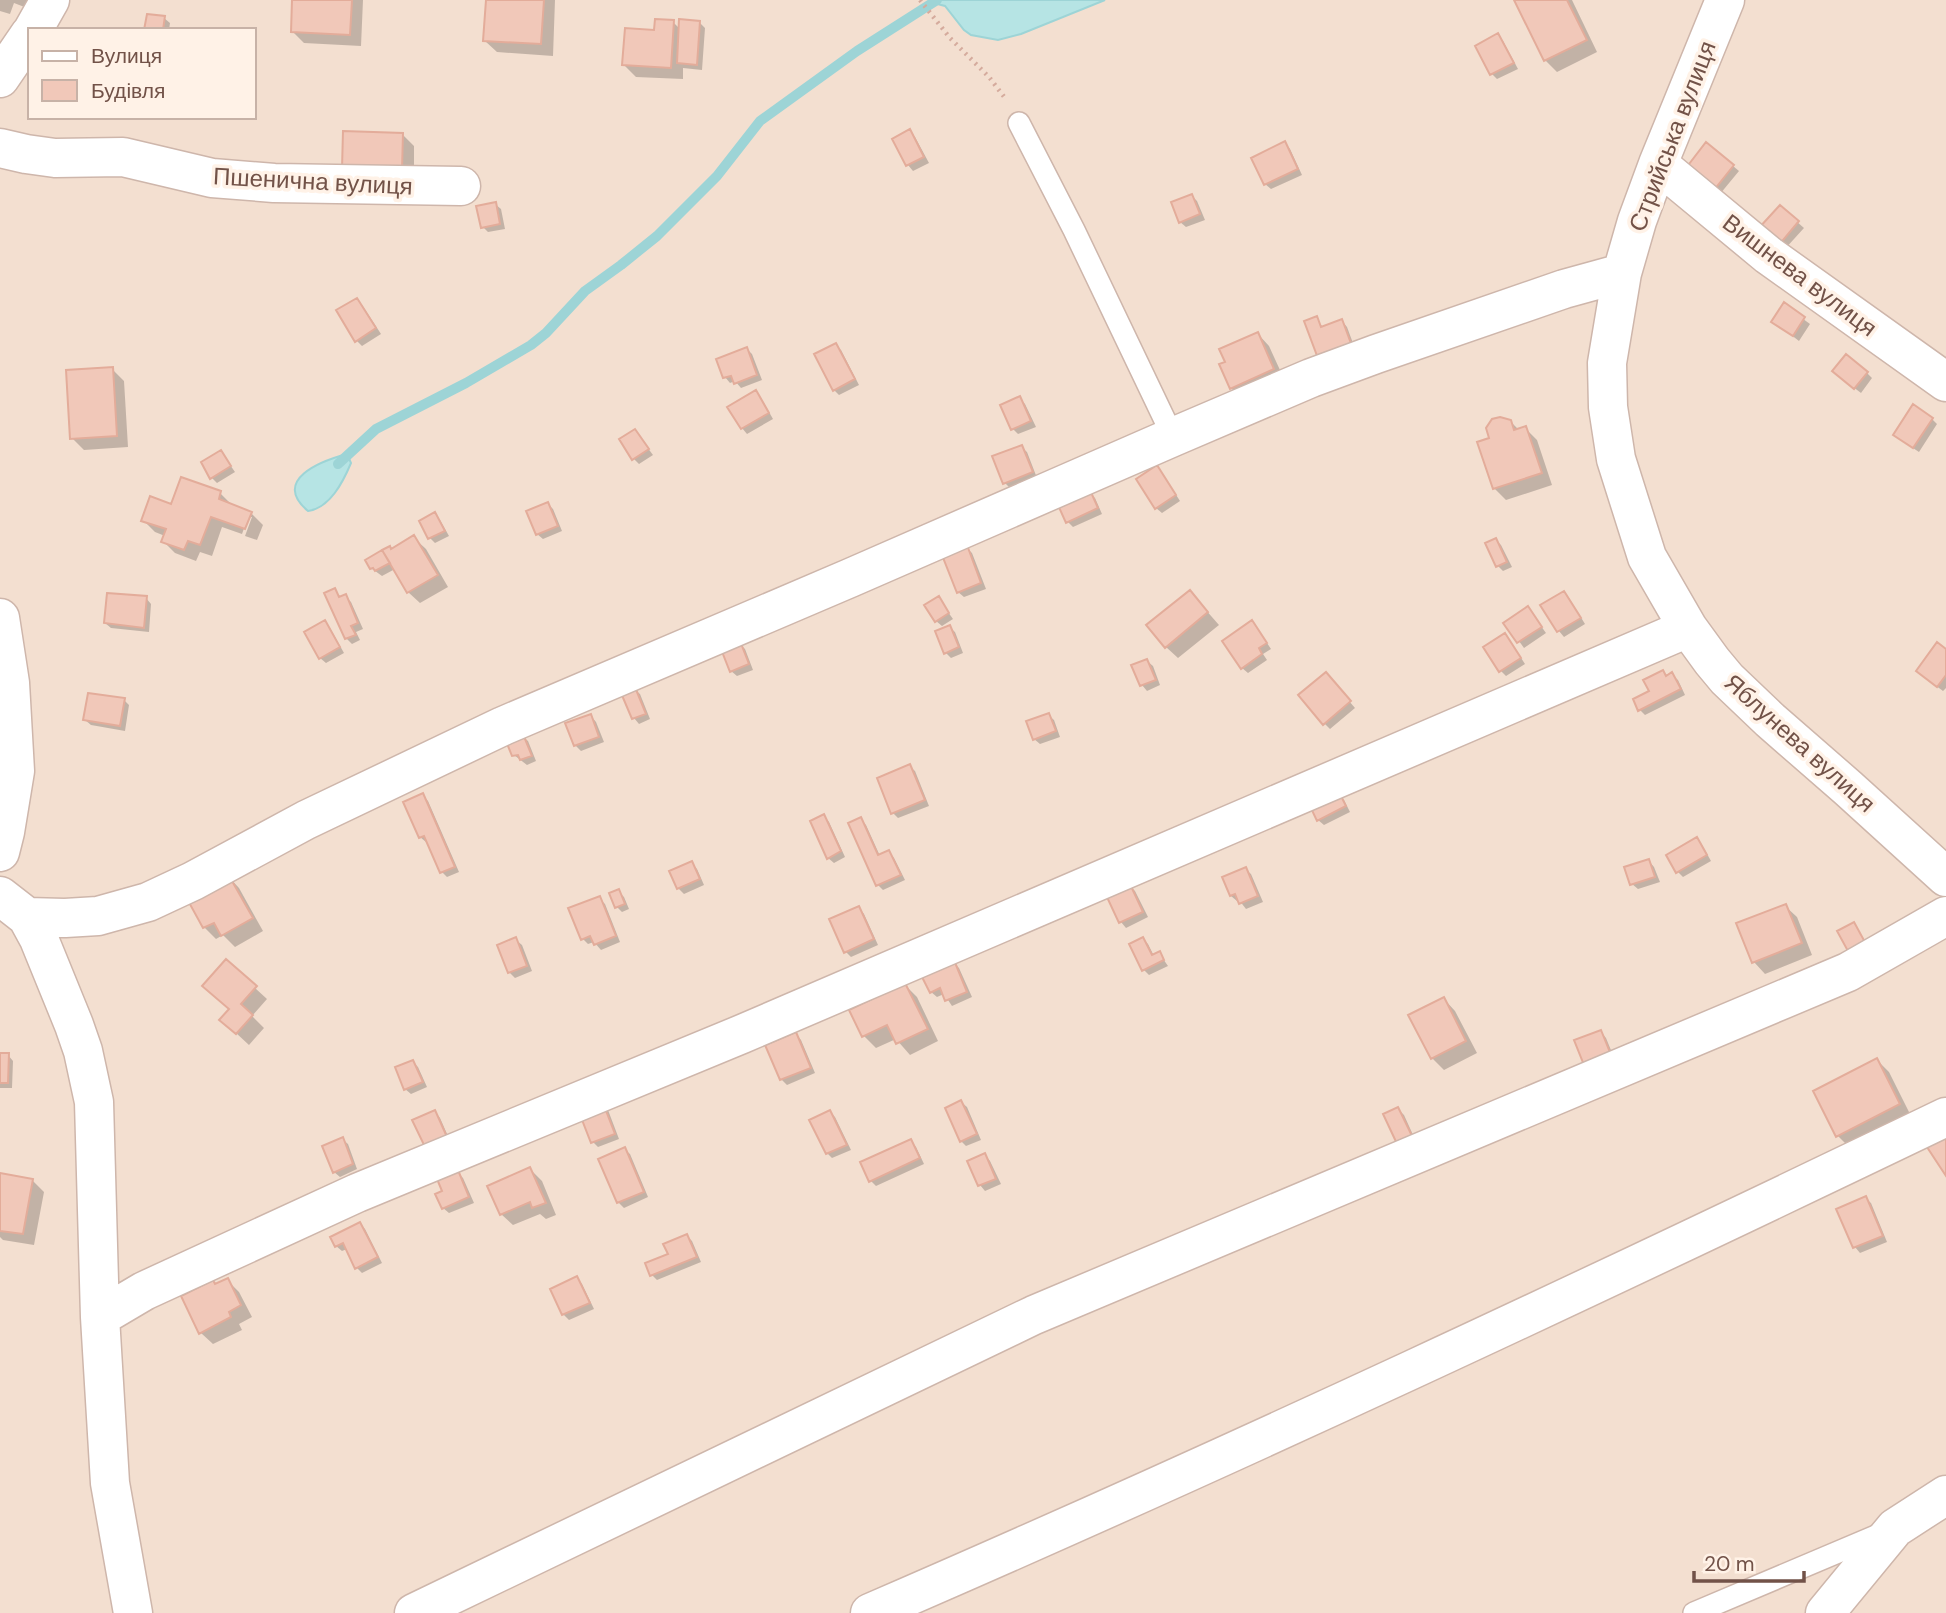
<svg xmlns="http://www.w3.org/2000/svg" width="1946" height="1613" font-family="'DM Sans',sans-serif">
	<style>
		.residential { fill: #f3dfd0; fill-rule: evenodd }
		.water { fill: #b6e4e4; stroke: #9dd4d6; stroke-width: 2 }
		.shadow { fill: #0003 }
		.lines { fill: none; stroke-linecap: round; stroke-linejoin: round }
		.stream { stroke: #9dd4d6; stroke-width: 10 }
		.building { fill: #f1c8b9; stroke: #e3ac9a; stroke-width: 2 }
		.lane-casing { stroke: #ceb6ab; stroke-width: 24 }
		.street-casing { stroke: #ceb6ab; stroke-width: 41 }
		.path { stroke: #d5ab9d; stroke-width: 4.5; stroke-dasharray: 2 5; stroke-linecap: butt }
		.lane { stroke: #fff; stroke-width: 21 }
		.street { stroke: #fff; stroke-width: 38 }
		.labels { text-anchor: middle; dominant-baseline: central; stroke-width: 7; stroke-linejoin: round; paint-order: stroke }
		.street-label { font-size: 24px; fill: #725248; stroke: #fff2e7 }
	</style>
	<rect width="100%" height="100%" fill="#fceee1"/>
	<path class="residential" d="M0,0H934L937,4L945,6L964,30L971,35L998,40L1021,34L1105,0H1946V1613H0ZM30,30H254V117H30Z"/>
	<path class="water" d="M935,0H1105L1021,34L998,40L971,35L964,30L945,6L937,4Z
		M347,454L351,463C343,482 330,508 308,511C271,480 321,461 347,454Z"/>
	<path class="shadow" d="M0,0H30L27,8L14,3L10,14L0,11Z
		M294,0H363L361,46L304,43L292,31Z
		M487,0H555L553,56L497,52L485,41Z
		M1516,0H1572L1597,52L1557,72L1545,60Z
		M164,18L170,23L169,30H146Z
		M673,22L680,29L699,22L705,28L702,70L683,68V79L636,77L624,65L656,32Z
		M1498,35L1503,41L1518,69L1497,79L1492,74Z
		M910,131L915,137L929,163L913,171L908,165L894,140Z
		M402,134L414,146V182L356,180Z
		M1285,143L1290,149L1302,175L1271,189L1265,184Z
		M1733,166L1739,171L1720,194L1694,173Z
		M1192,196L1197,201L1205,220L1186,227L1180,222Z
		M495,204L501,209L505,229L488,232L483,227Z
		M1780,207L1804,228L1784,250L1766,235Z
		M357,300L362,305L381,334L362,346L357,341Z
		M1784,305L1810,324L1799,341L1773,321Z
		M1316,318L1323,328L1342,321L1347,327L1357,354L1321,360Z
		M1258,334L1269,346L1285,381L1243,400L1231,388Z
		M835,345L841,350L859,385L839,395L834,390Z
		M747,349L752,354L762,380L741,388L735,381L730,383L725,377Z
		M112,369L124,381L128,447L84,450L72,438Z
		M1867,373L1872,378L1861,393L1840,377Z
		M755,392L761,398L773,419L747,434L742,428Z
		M1019,398L1025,404L1036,427L1018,434L1013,429Z
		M1932,419L1937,424L1919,452L1901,440Z
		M1510,421L1519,430L1525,428L1537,440L1552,485L1506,500L1494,488L1491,440Z
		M635,431L653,455L639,464L634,459Z
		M1021,447L1027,452L1037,478L1010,488L1005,483Z
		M221,452L235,472L217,483L212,478Z
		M1162,473L1180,501L1162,513L1156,508Z
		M220,493L232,505L251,513L263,525L257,540L245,536L252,517H248L242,534L222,527L212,556L200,552L196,561L175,553L163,541L165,536L155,532L143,520L172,506Z
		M1089,493L1095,498L1102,514L1073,527L1068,522Z
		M548,504L553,509L562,531L543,539L537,534Z
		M435,515L440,520L449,536L435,543L430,538Z
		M414,538L426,549L448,587L420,603L408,592L395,569L382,576L371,568Z
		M1496,540L1501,545L1512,567L1503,571L1498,566Z
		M966,547L972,553L986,589L964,597L958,592Z
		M334,590L341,598L345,596L351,602L363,629L356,632L360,640L352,644L346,638Z
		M1190,592L1219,625L1178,658L1166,647Z
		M1564,593L1569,598L1585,624L1564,637L1559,631L1543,605Z
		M146,598L151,604L149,632L111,628L105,623Z
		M938,598L953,619L942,626L936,621Z
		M1528,608L1546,633L1524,648L1506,623Z
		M325,622L330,628L344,653L326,663L320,658Z
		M949,627L955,632L963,653L951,658L946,653Z
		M1257,628L1271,649L1263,654L1267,660L1248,673L1242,668Z
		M1510,641L1525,664L1506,676L1501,671Z
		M739,643L745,649L753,670L737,676L731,671Z
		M1946,651V688L1943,691L1923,676Z
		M1147,661L1153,666L1160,685L1147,691L1142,685Z
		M1662,672L1667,677L1672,675L1678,680L1685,695L1645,715L1640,710Z
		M1331,680L1355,708L1330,729L1324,723Z
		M634,689L640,694L650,719L639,724L634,718L623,694Z
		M124,700L129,705L125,731L91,725L85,720Z
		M1048,715L1054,720L1060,737L1040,744L1034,739Z
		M591,716L596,722L604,742L581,751L575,745Z
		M522,736L528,741L536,761L527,765L514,755Z
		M909,766L915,771L929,806L898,818L893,813Z
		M422,795L428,801L459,872L447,877L442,872L428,841L426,842L420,837Z
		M1339,795L1344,800L1350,812L1324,825L1318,820Z
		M824,816L829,822L845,857L834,863L828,858Z
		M860,819L866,825L880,856L889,852L894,858L905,880L883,890L878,885Z
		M1697,839L1702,845L1711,861L1683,877L1678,872Z
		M1649,861L1654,867L1660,882L1638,889L1632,884Z
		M691,863L697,869L704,885L684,894L678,888Z
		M1245,869L1251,874L1263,902L1246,909L1239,900L1237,901L1231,896L1224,878Z
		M228,876L239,888L263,931L235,947L223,935L216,939L204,927Z
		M1130,886L1135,891L1148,917L1126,928L1121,922L1108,896Z
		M618,891L624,897L629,909L622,912L617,907Z
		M599,898L605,904L620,942L601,950L594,942L588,944L583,939Z
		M1785,906L1797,917L1812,955L1765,974L1754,962Z
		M859,908L864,914L878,945L851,957L846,952Z
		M1143,939L1148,944L1154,956L1159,953L1168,966L1149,975L1144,970Z
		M516,940L522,945L532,971L515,978L509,972Z
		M953,962L959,968L972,997L952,1006L944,994L937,997L931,992Z
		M905,985L917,997L938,1041L910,1055L896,1039L876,1048L864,1036L851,1011Z
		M255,988L267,999L252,1016L264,1028L249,1045L222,1020Z
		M1444,999L1455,1011L1477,1053L1444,1070L1432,1058Z
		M1601,1032L1606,1038L1615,1060L1577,1041Z
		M796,1034L801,1040L815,1073L787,1085L781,1079Z
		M0,1055H8L13,1061L12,1088H0Z
		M1877,1060L1889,1072L1911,1116L1850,1148L1838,1136Z
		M413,1062L418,1067L427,1087L411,1094L405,1089Z
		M961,1102L967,1107L981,1140L966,1146L961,1141Z
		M602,1105L608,1110L619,1139L598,1147L593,1142Z
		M1398,1109L1404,1115L1418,1146L1400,1147Z
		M435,1112L440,1118L451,1143L431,1152Z
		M830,1112L835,1117L851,1150L832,1158L827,1153Z
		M342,1139L348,1144L357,1169L340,1177L334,1172Z
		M911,1141L916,1147L924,1164L876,1186L871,1181Z
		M624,1149L630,1154L648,1197L624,1208L618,1202Z
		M985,1155L990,1161L1001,1184L985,1191L980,1185L970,1162Z
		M530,1169L542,1181L556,1215L546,1219L540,1214L513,1225L501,1214Z
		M458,1173L463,1178L474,1203L449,1213L443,1208L444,1192Z
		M0,1175L32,1180L44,1192L34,1245L3,1240L0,1237Z
		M1865,1198L1871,1203L1887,1242L1860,1253L1855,1247L1839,1209Z
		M360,1224L365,1229L382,1263L362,1273L357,1268L347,1249L342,1251L336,1246Z
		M687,1236L692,1241L701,1262L657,1280L652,1275Z
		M577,1278L582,1284L594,1309L569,1320L563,1314Z
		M227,1280L239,1292L252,1317L239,1324L242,1330L213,1344L201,1333Z"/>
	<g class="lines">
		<path class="stream" d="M338,464L376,429L466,383L531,345L546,333L585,291L621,265L657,236L717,176L760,121L857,51L937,0"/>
	</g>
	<path class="building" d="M292,0H352L350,35L291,32Z
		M486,0H544L541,44L483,41Z
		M1514,0H1567L1587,40L1544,61Z
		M147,14L165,16L163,30H144Z
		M655,19L674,20L671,68L622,65L625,28L654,30Z
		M679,19L700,21L697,65L677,63Z
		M1498,33L1514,63L1490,75L1475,46Z
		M910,129L924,157L906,166L892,139Z
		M343,131L403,133L402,170L342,169Z
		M1285,141L1298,169L1264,185L1251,158Z
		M1706,142L1734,165L1714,190L1686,168Z
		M1192,194L1200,214L1179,223L1171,202Z
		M496,202L500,224L481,228L476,206Z
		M1780,205L1799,221L1778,246L1758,229Z
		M357,298L376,328L355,342L336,310Z
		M1784,302L1805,317L1793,336L1771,322Z
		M1317,316L1321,327L1342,319L1353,349L1319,361L1304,321Z
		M1258,332L1274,369L1230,389L1219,364L1225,362L1219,349Z
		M836,343L855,379L833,391L814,354Z
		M747,347L757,375L734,384L731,376L723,378L716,359Z
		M1846,354L1868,372L1854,389L1832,371Z
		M113,367L117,436L70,439L66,370Z
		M756,390L769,413L741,429L727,407Z
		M1020,396L1031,421L1011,430L1000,405Z
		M1913,404L1933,418L1913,448L1893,435Z
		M1500,417L1511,420L1514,430L1526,426L1542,473L1493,489L1477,442L1489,438L1486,428L1492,419Z
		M635,429L649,449L632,460L619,439Z
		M1022,445L1033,472L1003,484L992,456Z
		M221,450L231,466L210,479L201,462Z
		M1157,465L1176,495L1155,509L1136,479Z
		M181,477L221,491L219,499L252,512L245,529L211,517L200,545L188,541L184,550L161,542L166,529L141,521L150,496L171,504Z
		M1090,490L1098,508L1066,523L1058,505Z
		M548,502L558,526L536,535L526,511Z
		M435,512L445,531L428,539L419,521Z
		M414,535L438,575L407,593L382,550L390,546L391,549Z
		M1496,538L1507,562L1496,567L1485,543Z
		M967,545L981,583L957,593L942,555Z
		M382,550L390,563L375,571L373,568L370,569L365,560Z
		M335,588L339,597L346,594L358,623L351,626L356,635L345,639L324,593Z
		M1190,590L1208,612L1165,648L1146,625Z
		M1564,591L1581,618L1557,632L1540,605Z
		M107,593L147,596L144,628L104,623Z
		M939,596L949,613L935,622L924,605Z
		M1528,606L1542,627L1517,643L1503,623Z
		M325,620L340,647L319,659L304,632Z
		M1252,620L1267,643L1259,648L1262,654L1241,669L1222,641Z
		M950,625L959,647L944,654L935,631Z
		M1505,633L1521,658L1499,672L1483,647Z
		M740,641L749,664L730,672L721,649Z
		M1937,642L1946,649V675L1937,687L1916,671Z
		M1147,659L1156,680L1140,686L1131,665Z
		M1663,670L1666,676L1672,672L1681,689L1638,711L1633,699L1649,691L1643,680Z
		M1326,672L1351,701L1323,725L1298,695Z
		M635,687L646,714L632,719L621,693Z
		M88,693L125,698L120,726L83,720Z
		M1049,713L1056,731L1033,740L1026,721Z
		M591,714L599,737L574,746L565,723Z
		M523,734L532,756L520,760L518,755L512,756L506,741Z
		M910,764L925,800L891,814L877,778Z
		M1339,792L1346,806L1317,821L1310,806Z
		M423,793L455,867L440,873L424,836L419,838L403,802Z
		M824,814L841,851L827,859L810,821Z
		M861,817L878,855L889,850L901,875L876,886L848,823Z
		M1697,837L1707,855L1676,873L1666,855Z
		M1649,859L1655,877L1630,885L1624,867Z
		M692,861L700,879L677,889L669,871Z
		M1246,867L1258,896L1239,904L1235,894L1230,896L1222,877Z
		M228,874L253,918L221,936L214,923L203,928L186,897Z
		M1130,884L1143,912L1119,923L1106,895Z
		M619,889L625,904L615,908L609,893Z
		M600,896L616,936L594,945L590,936L581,940L568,908Z
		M1786,904L1802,943L1752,963L1736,923Z
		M859,906L874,939L844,953L829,919Z
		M1854,922L1866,944L1849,953L1837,931Z
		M516,937L527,966L508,973L497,945Z
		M1143,937L1152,955L1160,951L1164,960L1142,971L1129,944Z
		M226,959L257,986L241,1004L253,1015L236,1034L219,1020L229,1009L202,986Z
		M954,960L967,992L945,1001L940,988L930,993L921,975Z
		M905,983L928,1029L896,1044L887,1025L862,1037L849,1010Z
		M1444,997L1466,1041L1431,1059L1408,1015Z
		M1601,1030L1611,1055L1584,1065L1574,1040Z
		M796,1032L811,1068L780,1080L765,1045Z
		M0,1053H9L8,1083H0Z
		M1877,1058L1900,1104L1836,1137L1813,1091Z
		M413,1060L423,1082L404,1090L395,1067Z
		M961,1100L977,1134L960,1142L945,1108Z
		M603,1103L615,1134L591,1143L579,1112Z
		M1398,1107L1414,1140L1399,1148L1383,1114Z
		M435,1110L447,1137L425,1147L412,1120Z
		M830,1110L847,1145L826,1154L809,1120Z
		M1946,1131V1176L1925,1144Z
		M343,1137L353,1164L333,1173L322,1146Z
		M911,1139L920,1158L869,1182L860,1162Z
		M625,1147L644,1192L617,1203L598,1159Z
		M985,1153L996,1179L978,1186L967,1161Z
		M530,1167L546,1203L532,1208L530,1202L500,1215L487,1186Z
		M458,1170L469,1197L442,1209L435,1194L442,1191L437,1179Z
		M0,1173L33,1179L23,1234L0,1231Z
		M1866,1196L1883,1236L1853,1248L1836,1209Z
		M360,1222L378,1257L355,1269L343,1243L335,1247L330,1237Z
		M687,1234L697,1257L650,1276L645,1263L668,1254L663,1244Z
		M577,1276L590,1303L562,1315L550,1289Z
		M228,1278L241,1305L229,1312L231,1317L199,1334L181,1296L213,1280L215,1284Z"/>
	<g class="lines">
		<defs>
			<path id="lane" d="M1019,123L1074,230L1173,437
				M1694,1613L1883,1533"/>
			<path id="street" d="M1725,0L1658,164L1637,221L1622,273L1607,363L1608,407L1616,459L1647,557L1688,628L1712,661L1727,679L1770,720L1848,788L1946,877
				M33,30L50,0
				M0,78L30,34
				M0,148L26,154L55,158L123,157L212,178L274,183L461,186
				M1658,164L1768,255L1946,382
				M0,618L10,683L15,771L5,832L0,852
				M0,896L27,917L39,939L74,1025L83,1051L94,1102L100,1317L110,1483L133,1613
				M27,917L65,918L98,916L148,902L193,881L306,820L503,726L850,578L1173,437L1311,378L1376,354L1564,289L1622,273
				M100,1317L144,1291L357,1193L742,1034L1688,628
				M414,1613L1034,1315L1848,972L1946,916
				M870,1613C1233,1456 1590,1288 1946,1117
				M1825,1613L1895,1528L1946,1495"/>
		</defs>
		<use href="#lane" class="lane-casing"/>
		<use href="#street" class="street-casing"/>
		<path class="path" d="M920,0L950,38L989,77L1005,98"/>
		<use href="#lane" class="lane"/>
		<use href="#street" class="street"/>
	</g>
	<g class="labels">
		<g class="street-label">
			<text transform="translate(1672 136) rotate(-69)">Стрийська вулиця</text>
			<text transform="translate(313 181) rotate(3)">Пшенична вулиця</text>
			<text transform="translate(1800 275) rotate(37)">Вишнева вулиця</text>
			<text transform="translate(1800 743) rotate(42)">Яблунева вулиця</text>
		</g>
	</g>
	<rect x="28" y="28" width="228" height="91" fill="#fff2e7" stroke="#c7b2a7" stroke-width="2"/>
	<rect x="42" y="51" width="35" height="10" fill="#ffffff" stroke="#c7b2a7" stroke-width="2"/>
	<text x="91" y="63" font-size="21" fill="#725248">Вулиця</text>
	<rect x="42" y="80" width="35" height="21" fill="#f1c8b9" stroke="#c7b2a7" stroke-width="2"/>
	<text x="91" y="98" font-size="21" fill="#725248">Будівля</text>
	<path d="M1694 1571v10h110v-10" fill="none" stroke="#725248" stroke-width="3.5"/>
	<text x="1704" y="1571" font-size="21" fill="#725248" stroke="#fff2e7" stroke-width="5" paint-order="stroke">20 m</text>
</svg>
